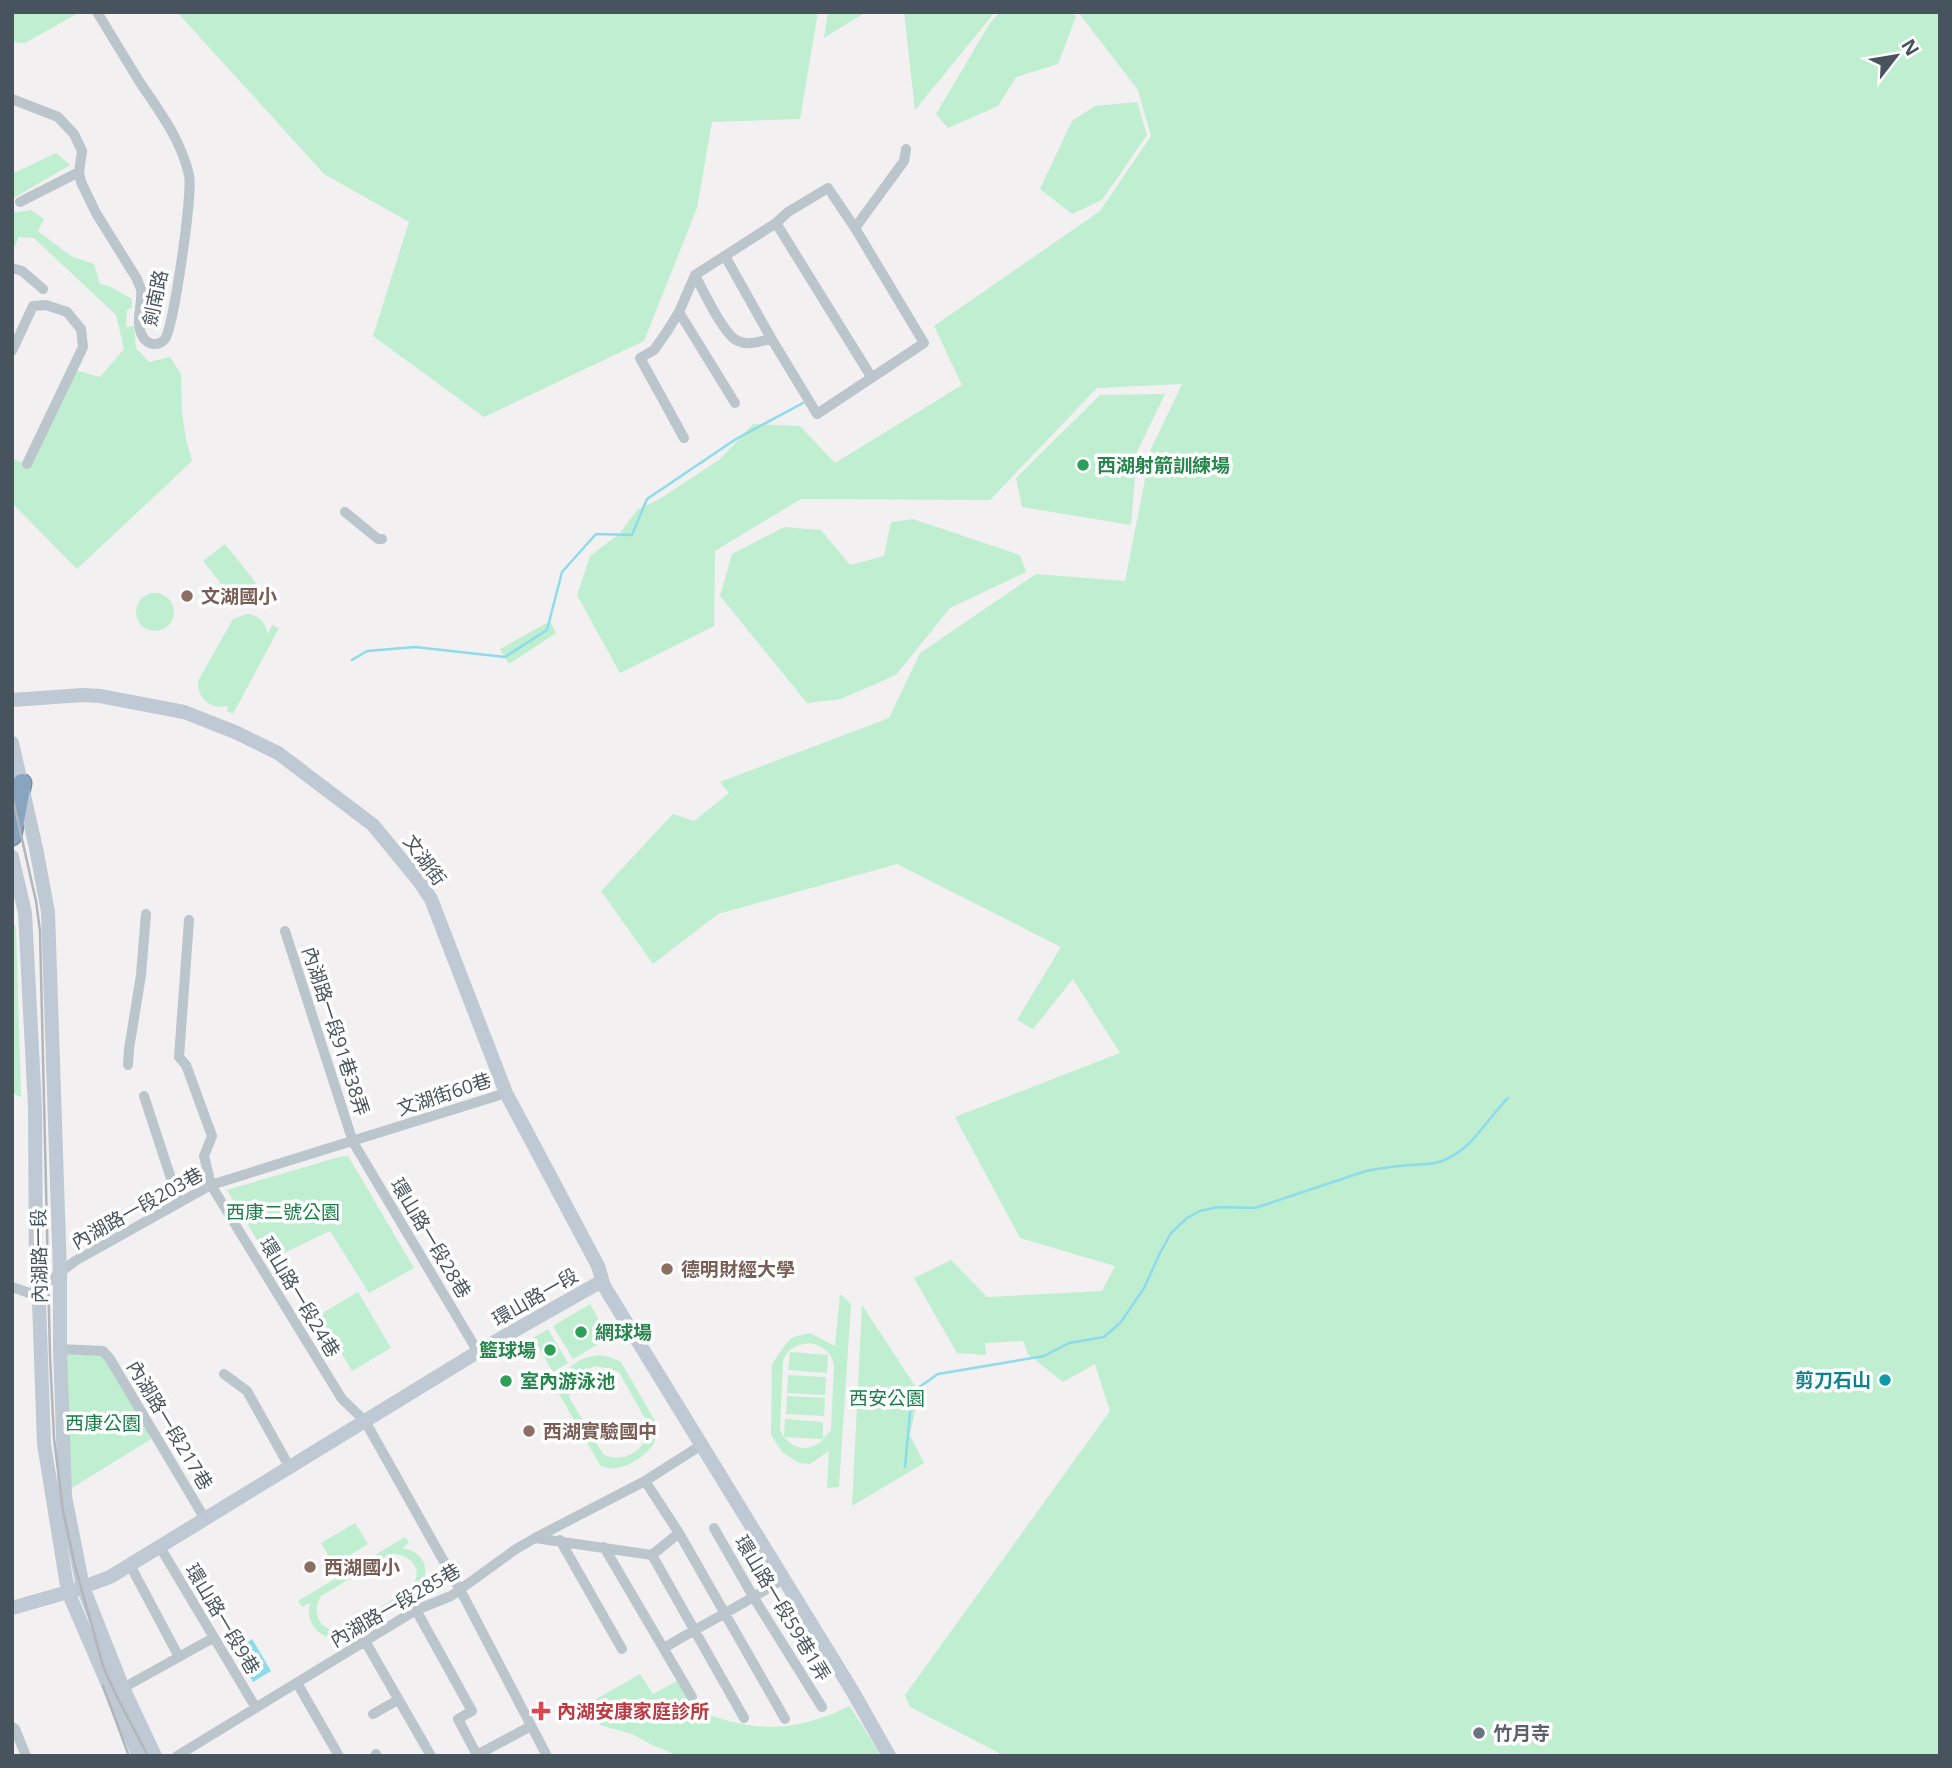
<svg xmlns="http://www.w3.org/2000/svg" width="1952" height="1768" font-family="'Open Sans','Noto Sans TC',sans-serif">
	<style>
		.green { fill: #bfefd0; fill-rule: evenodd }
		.water { fill: #8ddbeb }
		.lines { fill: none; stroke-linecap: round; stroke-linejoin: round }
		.stream { stroke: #8ddbeb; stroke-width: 2.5 }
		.highway-casing { stroke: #738fa9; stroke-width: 21 }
		.street { stroke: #bbc5cc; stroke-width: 10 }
		.secondary { stroke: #bec9d3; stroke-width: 14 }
		.highway { stroke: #88a4be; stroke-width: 18 }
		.rail { stroke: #b2b5ba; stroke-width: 2.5 }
		.leisure-dot { fill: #2e9e5b; stroke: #fff; stroke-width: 2.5 }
		.education-dot { fill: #8d6e63; stroke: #fff; stroke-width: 2.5 }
		.culture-dot { fill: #0f9aa8; stroke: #fff; stroke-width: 2.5 }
		.health-dot { fill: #e0444e; stroke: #fff; stroke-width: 2.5 }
		.worship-dot { fill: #6b7280; stroke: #fff; stroke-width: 2.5 }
		.labels { text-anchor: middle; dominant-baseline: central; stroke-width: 7; stroke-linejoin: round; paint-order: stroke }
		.street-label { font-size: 19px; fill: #48545d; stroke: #fff }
		.leisure-label { font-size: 19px; font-weight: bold; fill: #27864d; stroke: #fff; text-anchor: start }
		.education-label { font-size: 19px; font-weight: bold; fill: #785e54; stroke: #fff; text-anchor: start }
		.park-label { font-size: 19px; fill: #187e47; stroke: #fff }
		.culture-label { font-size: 19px; font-weight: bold; fill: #0d838f; stroke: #fff; text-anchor: end }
		.health-label { font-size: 19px; font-weight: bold; fill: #be3a42; stroke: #fff; text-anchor: start }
		.worship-label { font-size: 19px; font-weight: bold; fill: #5b616d; stroke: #fff; text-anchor: start }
	</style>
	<rect width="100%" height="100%" fill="#f2f0f0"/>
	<path class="green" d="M12,12H80L25,43L12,42Z
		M177,12H818L800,119L712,122L697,208L644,341L484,417L373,336L409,222L324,174Z
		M828,12H866L824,38Z
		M904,12H995L915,110Z
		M1000,12H1072L1076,17L1058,64L1016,77L998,106L948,128L936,114L990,23Z
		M1078,12H1940V1756H999V1753L910,1707L905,1695L1110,1411L1095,1364L1063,1382L1028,1354L1023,1341L985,1343L986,1355L957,1353L914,1278L951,1260L987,1297L1102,1291L1115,1266L1020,1238L955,1117L1120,1053L1073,979L1033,1029L1017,1020L1061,947L897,864L718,914L653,964L601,891L673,814L694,821L729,793L720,782L889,718L920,653L1036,574L1125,581L1151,449L1182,384L1097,388L990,500L801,499L715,551L714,626L620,673L577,595L590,556L619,534L638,509L658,500L719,460L753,424L800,426L835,463L962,385L934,326L1100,211L1151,136L1138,90Z
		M1137,102L1147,135L1102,200L1072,214L1040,189L1072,121L1095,106Z
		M56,153L70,165L12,199V174Z
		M31,210L44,219L38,231L71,256L94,264L100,284L109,286L132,299V308L127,310L126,327L134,326L136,348L149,362L170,357L181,374L182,413L186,439L192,461L77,569L14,505L12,495V458L29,466L75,370L100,377L124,349L116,315L34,238L19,237L12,253V213Z
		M1165,394L1137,452L1131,525L1022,507L1016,478L1100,395Z
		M913,519L1020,555L1026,572L950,608L896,675L841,699L807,703L720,596L732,554L784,527L821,530L850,565L884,556L891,522Z
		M225,544L256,583L234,600L203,561Z
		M136 612a19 19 0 1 1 38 0a19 19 0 1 1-38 0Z
		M247,614C259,615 265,622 268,634L272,625L279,628L233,714L227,711L228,706C211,710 197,699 198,681L233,619Z
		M550,621L556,633L509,664L500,649Z
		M13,922L16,927L21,1097L12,1093Z
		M348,1156L414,1268L369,1293L330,1231L269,1260L227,1190L339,1157Z
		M358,1292L391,1348L352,1371L319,1315Z
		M840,1294L851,1304L839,1487L827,1488L829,1451L810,1464L799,1463L782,1452L771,1435L772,1364L785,1345L793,1337L810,1333L835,1346ZM810,1343C823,1346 831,1352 834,1365L831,1430L823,1439V1422L785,1419L784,1437L780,1430L783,1361C789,1347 796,1345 810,1343ZM784,1437L822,1439L823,1440C810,1451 795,1451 784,1437Z
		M590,1304L609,1338L573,1359L553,1326Z
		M862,1305L919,1392L910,1435L924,1463L852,1506Z
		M548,1329L568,1363L553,1372L533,1338Z
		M64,1346L100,1348L153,1438L70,1489Z
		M790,1352L828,1355L827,1373L788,1370Z
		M600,1355L610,1357L621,1362L658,1426C657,1432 657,1438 654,1443C646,1458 616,1476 600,1465L559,1394C563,1369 574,1358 600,1355ZM595,1366L606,1368L619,1372L647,1422C651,1447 626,1466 603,1454L569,1397C572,1381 580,1372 595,1366Z
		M788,1375L826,1377L825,1395L787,1393Z
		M787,1396L825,1398L824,1416L786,1414Z
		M355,1523L368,1544L334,1565L321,1543Z
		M405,1537L409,1543L402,1548C429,1553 431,1575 416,1594L342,1639C322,1641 304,1624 310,1603L302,1607L298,1601ZM395,1554C416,1557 424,1574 409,1590L342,1630C321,1633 310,1613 321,1596L389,1555Z
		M640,1674L653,1694L677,1681C681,1688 686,1697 691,1703C699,1712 714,1717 725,1720C773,1733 805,1727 850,1706L881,1756H679L652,1745L632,1734L600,1725L586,1705Z"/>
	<path class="water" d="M252,1639L271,1671L253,1682L234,1650Z"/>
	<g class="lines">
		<path class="stream" d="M352,660L367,651L415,647L505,657L547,630L562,572L596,534L632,535L647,499L736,439L803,403
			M905,1467L912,1392L938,1374L1044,1356L1069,1343L1104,1337L1121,1322L1144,1288L1160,1253L1171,1233L1187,1218L1200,1211L1218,1207L1255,1208L1366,1171C1381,1168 1395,1166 1409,1165C1419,1164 1433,1165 1442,1161C1472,1150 1487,1119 1508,1098"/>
		<defs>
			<path id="highway" d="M12,836L22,783"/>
		</defs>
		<use href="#highway" class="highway-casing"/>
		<path class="street" d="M12,99L58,117L74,134L82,151L79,172L81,182L96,213L137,279C138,283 140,286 141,289C143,305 134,323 143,337C148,345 158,347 165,339C174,326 193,192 189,175C181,139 159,111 139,81C125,58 111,35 97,12
			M20,202L79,172
			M776,223L872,378
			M855,228L904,161L906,149
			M12,268L22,271L43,289
			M695,275C703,290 724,336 738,341C748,346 761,342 771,338
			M679,312L735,403
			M12,351L33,306L46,305L67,312L81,329L83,347L27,464
			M684,438L640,358L654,350L666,333L679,312L695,275L776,223L788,212L828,188L855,228L924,343L817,414L771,338L725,256
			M345,512L378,539H382
			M189,920L179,1057L186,1065L212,1136L204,1156L211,1185L342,1399L365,1421L465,1599L547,1756
			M285,931L353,1142L478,1352
			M128,1065L129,1049L141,975L146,914
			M144,1096L179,1203
			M12,1287L32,1294L75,1261L211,1185L506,1093
			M60,1349L103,1351L110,1359L205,1519
			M224,1374L247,1391L290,1468
			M645,1481L679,1533L785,1719
			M714,1528L754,1598L822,1707
			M535,1538L652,1555L679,1533
			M560,1540L622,1649
			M160,1547L256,1708
			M604,1547L692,1697
			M652,1555L744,1718
			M130,1565L179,1657
			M416,1610L472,1711L458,1719L477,1755
			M365,1641L431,1756
			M664,1648C703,1624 745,1604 784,1578
			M297,1683L339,1756
			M123,1688L213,1638
			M373,1714L398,1700
			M12,1727L15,1729L26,1756
			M376,1754V1756
			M177,1756L416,1610L451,1596L516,1549L535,1538L645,1481L703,1444
			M475,1756L531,1726"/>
		<path class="secondary" d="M12,700L83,695L100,696L184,712L235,732L278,753L373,825L419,881L431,899L506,1093L598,1266L604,1286L853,1692L889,1756
			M12,743L36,848L48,912L60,1273V1349L65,1496L83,1587L123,1688L155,1756
			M12,857L25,913L35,1108L36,1275L39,1301L44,1444L68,1592L139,1756
			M12,1608L75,1590L110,1577L489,1345L602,1281"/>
		<use href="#highway" class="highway"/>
		<path class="rail" d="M12,795L36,901L40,931L50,1356L54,1438L63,1511L75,1566L104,1669L117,1697L148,1756
			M103,1686L129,1756"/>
	</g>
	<g class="leisure-dot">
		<circle cx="1083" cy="465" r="7"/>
		<circle cx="581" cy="1332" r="7"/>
		<circle cx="550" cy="1350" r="7"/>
		<circle cx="506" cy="1381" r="7"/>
	</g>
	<g class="education-dot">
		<circle cx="187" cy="596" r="7"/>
		<circle cx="667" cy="1269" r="7"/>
		<circle cx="529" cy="1431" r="7"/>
		<circle cx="310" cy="1567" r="7"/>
	</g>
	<circle class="culture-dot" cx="1885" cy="1380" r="7"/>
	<path class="health-dot" d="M537.5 1700.5h7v7h7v7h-7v7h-7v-7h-7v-7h7z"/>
	<circle class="worship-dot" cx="1479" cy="1733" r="7"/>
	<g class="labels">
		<g class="street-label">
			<text transform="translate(155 298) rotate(-78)">劍南路</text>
			<text transform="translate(425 860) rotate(54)">文湖街</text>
			<text transform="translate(336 1031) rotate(72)">內湖路一段91巷38弄</text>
			<text transform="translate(444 1094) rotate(-18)">文湖街60巷</text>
			<text transform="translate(137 1208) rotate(-29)">內湖路一段203巷</text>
			<text transform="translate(431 1238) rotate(59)">環山路一段28巷</text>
			<text transform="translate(39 1256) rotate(-91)">內湖路一段</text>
			<text transform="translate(300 1297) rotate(59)">環山路一段24巷</text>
			<text transform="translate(535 1297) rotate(-30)">環山路一段</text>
			<text transform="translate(170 1425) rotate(59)">內湖路一段217巷</text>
			<text transform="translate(395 1605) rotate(-30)">內湖路一段285巷</text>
			<text transform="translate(783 1608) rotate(59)">環山路一段59巷1弄</text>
			<text transform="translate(223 1619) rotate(59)">環山路一段9巷</text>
		</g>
		<g class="leisure-label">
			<text x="1097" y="465">西湖射箭訓練場</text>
			<text x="595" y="1332">網球場</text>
			<text x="536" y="1350" text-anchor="end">籃球場</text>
			<text x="520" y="1381">室內游泳池</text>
		</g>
		<g class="education-label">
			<text x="201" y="596">文湖國小</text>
			<text x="681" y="1269">德明財經大學</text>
			<text x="543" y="1431">西湖實驗國中</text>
			<text x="324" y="1567">西湖國小</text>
		</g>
		<g class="park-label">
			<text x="283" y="1212">西康二號公園</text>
			<text x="887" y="1398">西安公園</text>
			<text x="103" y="1423">西康公園</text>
		</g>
		<g class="culture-label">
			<text x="1871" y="1380">剪刀石山</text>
		</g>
		<g class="health-label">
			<text x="557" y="1711">內湖安康家庭診所</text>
		</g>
		<g class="worship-label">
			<text x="1493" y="1733">竹月寺</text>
		</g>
	</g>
	<rect width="1952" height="1768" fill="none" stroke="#48545d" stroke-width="28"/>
	<g transform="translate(1896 56) rotate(59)" stroke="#ffffff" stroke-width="5" paint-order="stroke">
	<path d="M0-5L12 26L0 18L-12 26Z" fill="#48545d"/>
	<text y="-10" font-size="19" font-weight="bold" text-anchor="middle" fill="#48545d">N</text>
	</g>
</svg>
